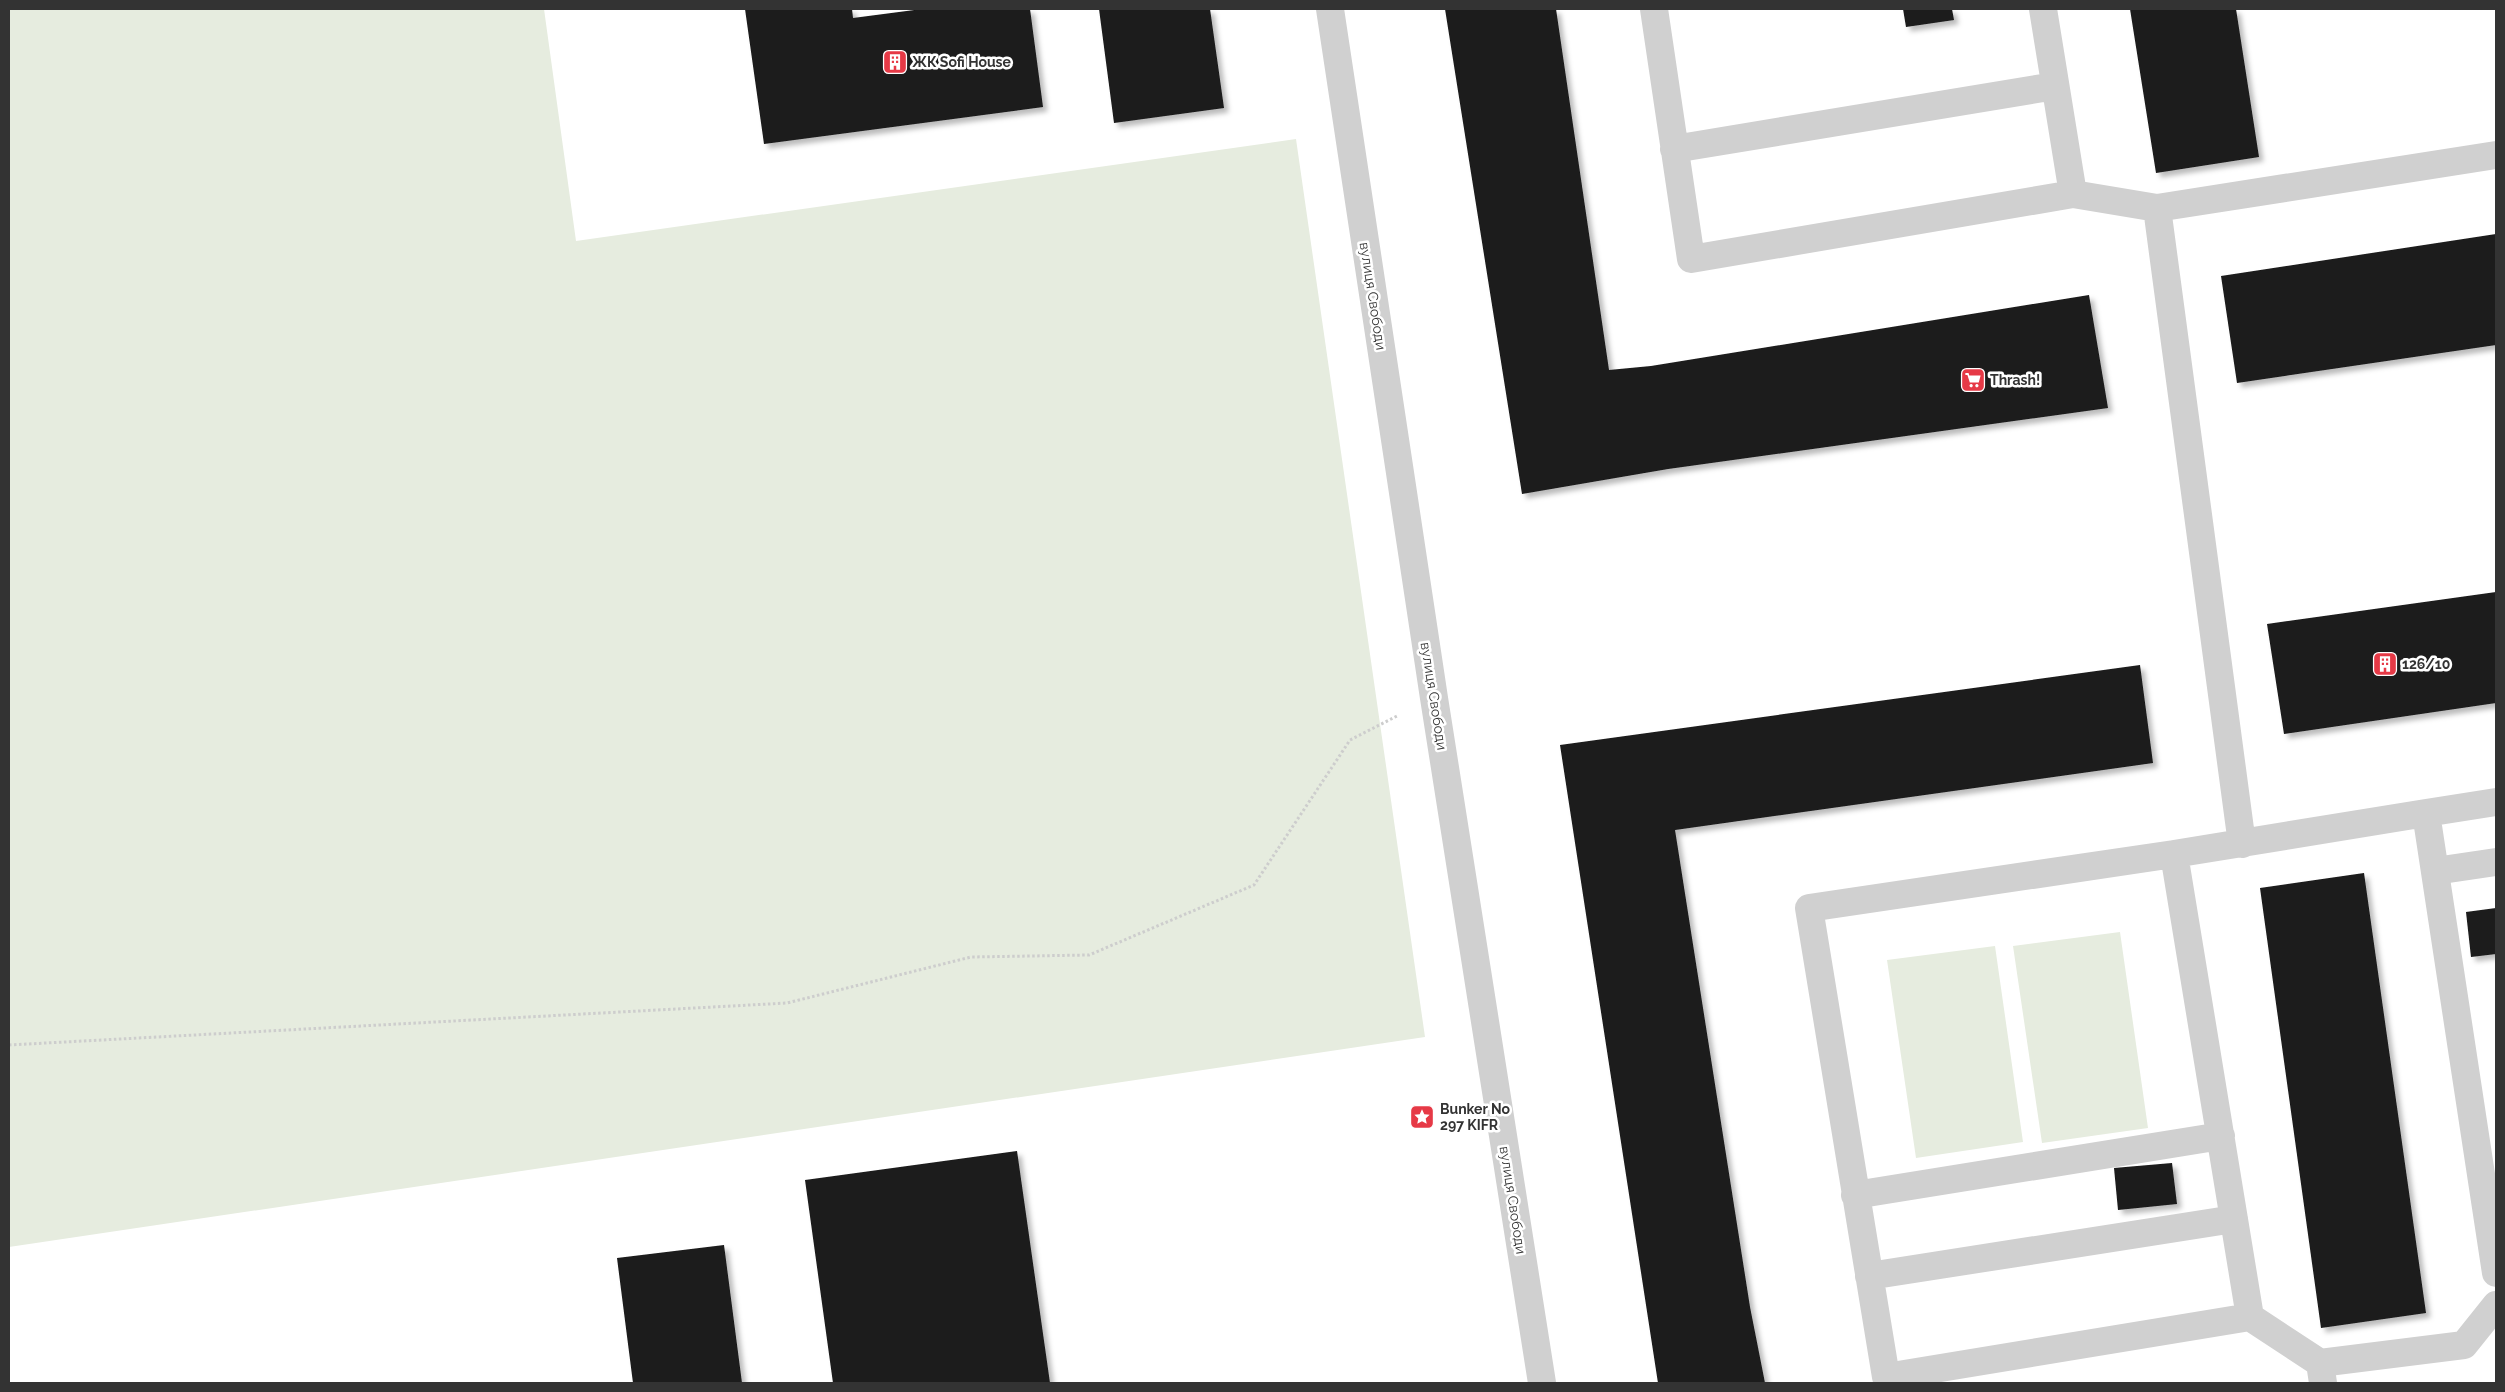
<svg xmlns="http://www.w3.org/2000/svg" width="2505" height="1392" font-family="Raleway,sans-serif">
	<style>
		.green { fill: #e6ecdf }
		.building { fill: #1a1a1a; filter: url(#shadow) }
		.lines { fill: none; stroke-linecap: round; stroke-linejoin: round }
		.path { stroke: #cdcdcd; stroke-width: 3; stroke-dasharray: 2.5 2.5; stroke-linecap: butt }
		.minor { stroke: #d0d0d0; stroke-width: 28 }
		.labels { text-anchor: middle; dominant-baseline: central; stroke-width: 5; stroke-linejoin: round; paint-order: stroke }
		.poi-label { font-size: 14px; font-weight: bold; fill: #333; stroke: #fff; text-anchor: start }
		.street-label { font-size: 14px; fill: #333; stroke: #fff }
	</style>
	<defs>
		<filter id="shadow"><feDropShadow dx="4.5" dy="4.5" stdDeviation="2.5" flood-color="#0004"/></filter>
	</defs>
	<rect width="100%" height="100%" fill="#fff"/>
	<path class="green" d="M9,9H544L576,241L1296,139L1425,1037L9,1247Z
		M2120,932L2148,1128L2042,1143L2013,946Z
		M1995,946L2023,1142L1916,1158L1887,960Z"/>
	<path class="building" d="M745,9H852L853,18L922,9H1030L1043,107L764,144Z
		M1099,9H1210L1224,108L1114,123Z
		M1445,9H1556L1609,370L1651,366L2089,295L2108,408L1668,469L1522,494Z
		M1903,9H1952L1954,20L1906,27Z
		M2130,9H2236L2259,157L2156,173Z
		M2496,234V345L2237,383L2221,276Z
		M2496,592V703L2284,734L2267,624Z
		M2140,665L2153,763L1675,830L1750,1307L1765,1383H1658L1560,745Z
		M2364,873L2426,1313L2321,1328L2260,888Z
		M2496,908V954L2471,957L2466,912Z
		M1017,1151L1050,1383H833L805,1180Z
		M2172,1163L2177,1204L2118,1210L2114,1168Z
		M724,1245L742,1383H633L617,1258Z"/>
	<g class="lines">
		<path class="path" d="M9,1045L787,1003L971,957L1089,955L1254,885L1350,740L1399,715"/>
		<path class="minor" d="M1330,9L1434,698L1542,1383
			M1654,9L1691,259L2073,194L2043,9
			M1674,149L2055,86
			M2073,194L2157,208L2242,844
			M2157,208L2496,155
			M2426,813L2496,802
			M2174,854L1809,908L1886,1377L2250,1317L2320,1363L2323,1383
			M2435,871L2496,862
			M1855,1195L2221,1136
			M1869,1276L2234,1219
			M2250,1317L2174,854L2426,813L2496,1273
			M2320,1363L2464,1345L2496,1305"/>
	</g>
	<defs>
		<symbol id="building-square" viewBox="-11 -11 22 22"><rect x="-9" y="-9" width="18" height="18" rx="4" fill="#e63946" stroke="#fff"/><path d="M-4-6H4V6H1V3H-1V6H-4ZM-2.5-4.3h1.7v1.8h-1.7ZM.8-4.3h1.7v1.8H.8ZM-2.5-1h1.7V.8h-1.7ZM.8-1h1.7V.8H.8Z" fill="#fff"/></symbol>
		<symbol id="supermarket-square" viewBox="-11 -11 22 22"><rect x="-9" y="-9" width="18" height="18" rx="4" fill="#e63946" stroke="#fff"/><path d="M-6-5.5h2.5l.6 2H6L4.5 2H-2.5L-4.4-4H-6ZM-1.5 3.2a1.3 1.3 0 1 0 .1 0ZM3 3.2a1.3 1.3 0 1 0 .1 0Z" fill="#fff"/></symbol>
		<symbol id="sight-square" viewBox="-11 -11 22 22"><rect x="-9" y="-9" width="18" height="18" rx="4" fill="#e63946" stroke="#fff"/><path d="M0-6L1.8-2.2L6-1.7L2.9 1.2L3.7 5.4L0 3.3L-3.7 5.4L-2.9 1.2L-6-1.7L-1.8-2.2Z" fill="#fff"/></symbol>
	</defs>
	<g fill-rule="evenodd">
		<use href="#building-square" x="881" y="48" width="28" height="28"/>
		<use href="#supermarket-square" x="1959" y="366" width="28" height="28"/>
		<use href="#building-square" x="2371" y="650" width="28" height="28"/>
		<use href="#sight-square" x="1408" y="1103" width="28" height="28"/>
	</g>
	<g class="labels">
		<g class="poi-label">
			<text x="912" y="62">ЖК Sofi House</text>
			<text x="1990" y="380">Thrash!</text>
			<text x="2402" y="664">126/10</text>
			<text x="1440" y="1109">Bunker No<tspan x="1440" dy="16">297 KIFR</tspan></text>
		</g>
		<g class="street-label">
			<text transform="translate(1373 296) rotate(81)">вулиця Свободи</text>
			<text transform="translate(1434 696) rotate(81)">вулиця Свободи</text>
			<text transform="translate(1513 1200) rotate(81)">вулиця Свободи</text>
		</g>
	</g>
	<rect width="2505" height="1392" fill="none" stroke="#333333" stroke-width="20"/>
</svg>
